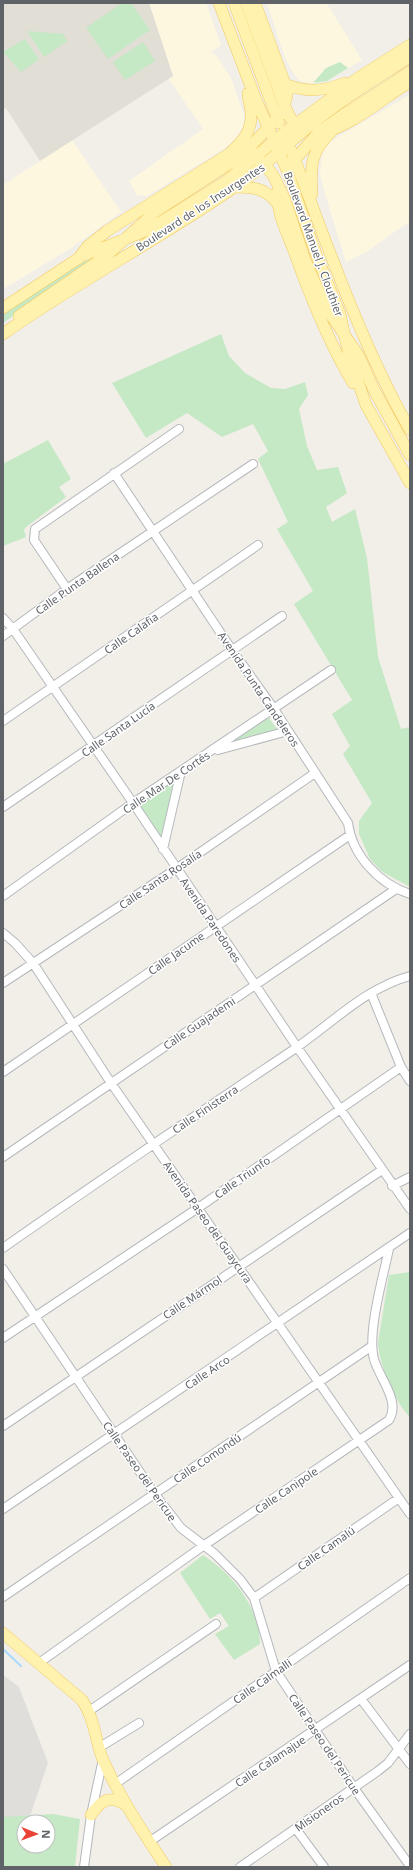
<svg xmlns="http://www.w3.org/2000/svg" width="413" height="1870" font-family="'Noto Sans',sans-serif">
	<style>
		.commercial { fill: #fef7e0 }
		.industrial { fill: #e0deda }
		.education { fill: #e1ded6 }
		.green { fill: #c5e8c5; fill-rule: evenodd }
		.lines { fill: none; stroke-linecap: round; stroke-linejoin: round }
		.stream { stroke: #aadaff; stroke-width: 2 }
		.minor-casing { stroke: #b5b8bc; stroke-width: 10 }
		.major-casing { stroke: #f2c960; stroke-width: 12 }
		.minor { stroke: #fff; stroke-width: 8 }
		.major { stroke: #fff2af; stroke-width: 11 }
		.labels { text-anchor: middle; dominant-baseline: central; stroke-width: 3; stroke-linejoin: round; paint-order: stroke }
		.street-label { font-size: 11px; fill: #5f6368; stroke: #fff }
	</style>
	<rect width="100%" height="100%" fill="#f1efe8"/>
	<path class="commercial" d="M149,3H206L221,45L211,52L216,55L231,78L244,115L243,127L235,139L225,148L147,196L137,195L129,181L203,129L169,79L173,76Z
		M267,3H329L327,4L362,60L327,81L309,84L303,82L298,79L291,69L285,58Z
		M409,95L410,221L366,252L346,262L323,187L320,175L322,154L326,145L336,138Z
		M72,140L121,212L71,248L3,289V185Z"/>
	<path class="industrial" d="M3,1675L19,1687L48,1763L30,1816L3,1819Z"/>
	<path class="education" d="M3,3H149L173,76L40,161L6,108L3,109Z"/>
	<path class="green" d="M122,3H131L150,30L108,59L86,28Z
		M27,31L63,34L67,41L44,57Z
		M25,39L39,59L21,72L3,52Z
		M143,42L155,61L125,80L113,62Z
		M340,62L348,68L327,81L313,83L326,68Z
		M94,258L3,323V312L84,262Z
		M221,334L229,356L245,373L271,388L285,389L305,382L308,395L299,409L307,446L317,470L338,467L347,493L326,507L332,522L355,509L367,558L378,657L401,729L410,727V887L381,871L370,859L359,834V821L372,803L343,754L350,746L332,714L352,700L294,604L313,591L277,529L288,522L258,459L268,451L253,424L222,437L187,413L146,438L112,383Z
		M48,440L71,479L59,487L66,497L26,527L24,530L26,537L3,546V464Z
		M268,717L278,730L227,745Z
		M174,780L162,838L139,805Z
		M410,1272V1415L409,1416C395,1402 379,1363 378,1343L389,1275Z
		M203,1555C233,1575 259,1606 260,1644L234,1660L215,1634L229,1626L220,1613L210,1619L180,1573Z
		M53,1814L80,1819L75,1867H3V1817ZM24,1822H48V1846H24Z"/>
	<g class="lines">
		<path class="stream" d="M3,1649L21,1666"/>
		<defs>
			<path id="minor" d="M114,473L232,650L274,709L348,823C352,855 379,884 410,894
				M67,589L34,540L35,529L179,429
				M3,618L13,629L133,803L297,1047L410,1209
				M3,636L67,589L253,464
				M3,721L258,545
				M218,750L288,731
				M3,807L282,616
				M163,849L181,771
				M3,896L133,803L331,670
				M3,933L15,943L33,963L111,1083L410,1514
				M3,983L176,869L315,773
				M371,993L401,1067L410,1081
				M3,1072L350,835
				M3,1157L396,889
				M392,1186L410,1177
				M3,1248C99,1181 196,1115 293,1050C330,1025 365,988 410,976
				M3,1269L154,1493L181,1528L215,1554L240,1579L254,1598L276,1671L354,1788L410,1866
				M3,1338L198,1208L401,1067
				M3,1426L382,1170
				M3,1509L410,1233
				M3,1597L372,1346
				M254,1598L399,1498
				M39,1663L203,1546L389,1420C401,1401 379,1378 374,1359C367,1333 383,1277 389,1249
				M361,1699L410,1764
				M89,1711L216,1624
				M100,1747L139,1723
				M115,1784L410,1578
				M296,1829L324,1867
				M149,1842L410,1665
				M84,1867L91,1815L103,1759
				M240,1867L378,1771L388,1763L410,1734"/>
			<path id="major" d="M219,3L256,100L287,170L316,254L340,314L349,355L366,405L410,483
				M234,3L279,123
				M246,3L285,107L291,119L302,129
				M285,84C306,93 324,91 345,83
				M323,132C351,127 384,97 410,82
				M286,138C303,178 316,218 332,258C354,316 379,376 410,430
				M230,153C241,143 252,132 251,115C251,108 248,100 248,93
				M291,164L318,133L343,115L410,72
				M235,187C253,187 266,188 278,204
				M278,190C275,211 287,232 294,251C310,296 328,342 353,383
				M312,194C310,164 311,151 333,130
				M78,259L88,246L107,231L229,154L246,151L253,153L265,165L273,175L285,200L305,260L326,308L359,356L373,388L410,455
				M3,308L82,256L148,230L225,182L284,133L358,78L410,45
				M19,316L106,256L155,212L232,162L246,151L283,112L287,95L285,84L255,3
				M3,334C77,282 158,240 233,188C263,168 289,142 317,120C346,96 379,77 410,57
				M3,1633L82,1700C95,1719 95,1740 103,1760C120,1798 143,1832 166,1867
				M91,1815C101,1800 109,1795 126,1805"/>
		</defs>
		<use href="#minor" class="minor-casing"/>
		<use href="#major" class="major-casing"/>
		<use href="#minor" class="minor"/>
		<use href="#major" class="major"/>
	</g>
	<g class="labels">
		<g class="street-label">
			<text transform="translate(200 207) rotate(-33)">Boulevard de los Insurgentes</text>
			<text transform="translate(314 244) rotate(70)">Boulevard Manuel J. Clouthier</text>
			<text transform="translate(77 583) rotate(-35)">Calle Punta Ballena</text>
			<text transform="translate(131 633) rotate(-35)">Calle Calafia</text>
			<text transform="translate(259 689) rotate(56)">Avenida Punta Candeleros</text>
			<text transform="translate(118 729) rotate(-35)">Calle Santa Lucía</text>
			<text transform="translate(166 782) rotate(-34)">Calle Mar De Cortés</text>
			<text transform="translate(160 879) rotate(-34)">Calle Santa Rosalía</text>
			<text transform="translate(211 920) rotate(56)">Avenida Paredones</text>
			<text transform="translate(176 953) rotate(-35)">Calle Jacume</text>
			<text transform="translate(199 1023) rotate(-34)">Calle Guajademi</text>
			<text transform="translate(205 1109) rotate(-34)">Calle Finisterra</text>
			<text transform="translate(242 1177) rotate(-35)">Calle Triunfo</text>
			<text transform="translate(208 1222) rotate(55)">Avenida Paseo del Guaycura</text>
			<text transform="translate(192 1297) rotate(-34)">Calle Mármol</text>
			<text transform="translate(207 1372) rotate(-34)">Calle Arco</text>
			<text transform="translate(207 1458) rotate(-34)">Calle Comondú</text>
			<text transform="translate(140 1471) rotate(55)">Calle Paseo del Pericue</text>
			<text transform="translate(286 1490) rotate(-34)">Calle Canipole</text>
			<text transform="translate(326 1548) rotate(-35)">Calle Camalú</text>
			<text transform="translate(262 1681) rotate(-35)">Calle Calmalli</text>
			<text transform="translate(325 1744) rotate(56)">Calle Paseo del Pericue</text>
			<text transform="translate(270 1761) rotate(-34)">Calle Calamajue</text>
			<text transform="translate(319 1812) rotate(-35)">Misioneros</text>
		</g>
	</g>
	<rect width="413" height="1870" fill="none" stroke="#5f6368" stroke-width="8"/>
	<g transform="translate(36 1834) rotate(91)"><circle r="19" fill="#ffffff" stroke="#bfc1c3"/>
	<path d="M0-3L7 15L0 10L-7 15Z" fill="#ea4335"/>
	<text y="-6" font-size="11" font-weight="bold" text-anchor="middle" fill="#5f6368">N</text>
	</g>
</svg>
